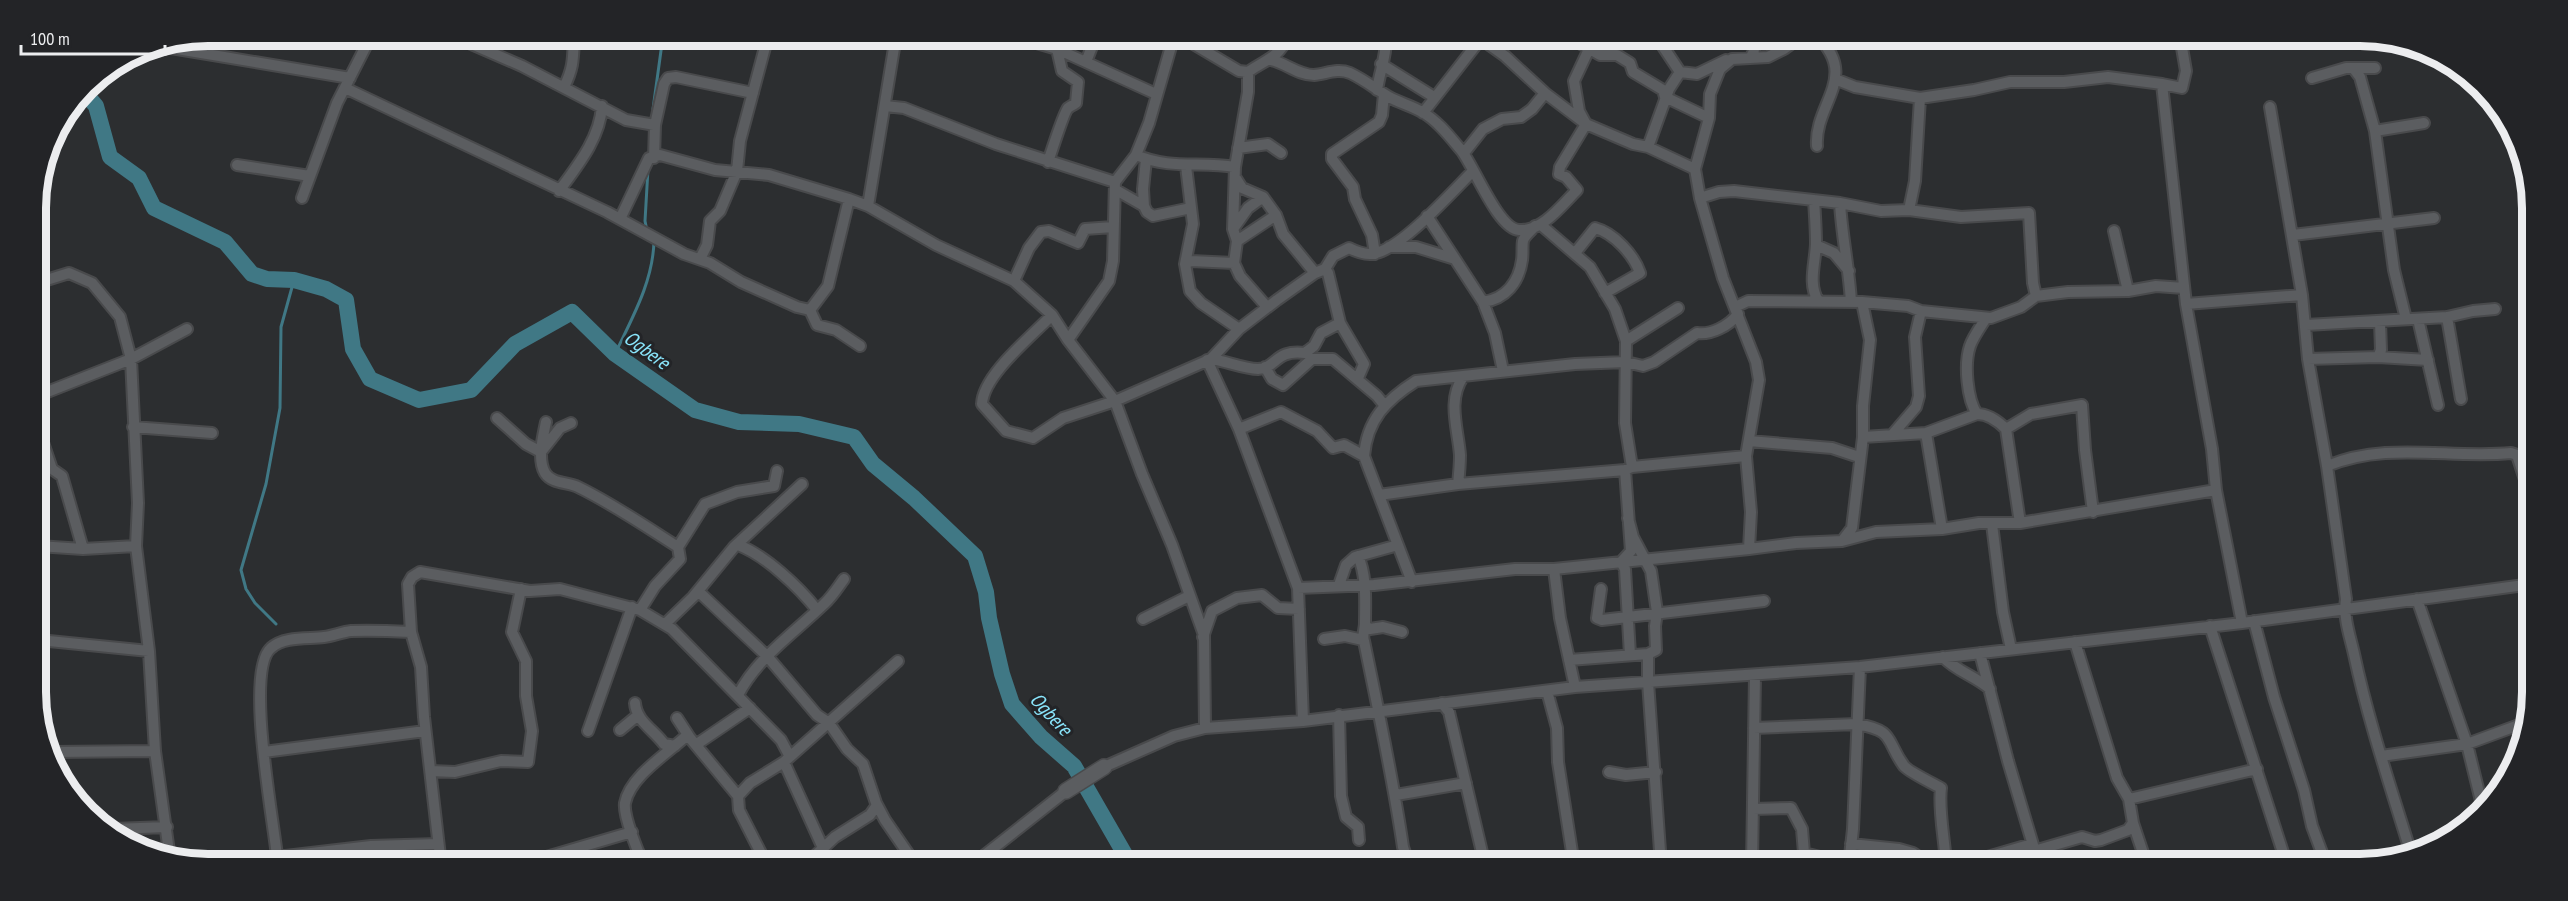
<svg xmlns="http://www.w3.org/2000/svg" width="2568" height="901" font-family="'PT Sans Narrow',sans-serif">
	<style>
		.lines { fill: none; stroke-linecap: round; stroke-linejoin: round }
		.stream { stroke: #407885; stroke-width: 3 }
		.river { stroke: #407885; stroke-width: 16 }
		.street-casing { stroke: #494a4c; stroke-width: 14 }
		.secondary-casing { stroke: #494a4c; stroke-width: 18 }
		.street { stroke: #5b5d60; stroke-width: 10 }
		.secondary { stroke: #5b5d60; stroke-width: 15 }
		.labels { text-anchor: middle; dominant-baseline: central; stroke-width: 6; stroke-linejoin: round; paint-order: stroke }
		.water-label { font-size: 20px; font-style: italic; fill: #89e4fa; stroke: #232427 }
		.rim { fill: none; stroke: #ecedef; stroke-width: 8 }
	</style>
	<rect width="100%" height="100%" fill="#2c2e30"/>
	<g class="lines">
		<path class="stream" d="M653,109L663,36
			M647,231L645,221L648,169
			M615,354C632,318 653,282 654,241
			M276,624L255,603L246,589L241,570L266,484L280,408L281,327L294,280"/>
		<path class="river" d="M84,92L96,106L110,157L139,178L154,208L225,242L252,274L267,279L294,280L326,289L346,300L353,349L370,379L419,400L471,390L515,344L572,312L615,354L695,410L739,422L799,424L854,437L873,464L914,498L975,556L986,592L989,618L1002,674L1012,704L1041,737L1074,766L1131,865
			M2487,93L2491,98
			M2531,246L2526,264L2531,297
			M1198,865L1214,858L1231,865"/>
		<defs>
			<path id="street" d="M453,36L522,66L626,120L655,125
				M1013,36L1057,49L1156,94
				M1186,36L1190,42L1239,71L1248,72C1268,58 1276,60 1289,36
				M1439,36L1481,39L1505,56L1545,93L1586,124L1633,144L1648,147L1695,169
				M1567,36L1600,55H1617L1630,63L1633,72L1663,90L1665,97L1709,118
				M1656,36L1680,72
				M1817,36C1860,77 1814,104 1817,146
				M2180,36L2186,71L2182,88L2162,84L2186,304L2212,449L2216,490L2242,623
				M159,46L350,78
				M1750,58C1756,51 1755,44 1752,36
				M1271,60C1286,63 1298,75 1314,75C1326,74 1337,68 1350,73C1363,79 1376,89 1389,97C1400,103 1412,106 1422,112C1438,121 1450,137 1461,150C1474,166 1498,229 1519,230C1542,232 1562,205 1577,190L1566,177L1559,174L1560,167L1586,124L1579,111L1574,81L1589,49
				M1086,62L1096,36
				M1381,64L1434,97
				M2354,69L2360,77L2375,131L2394,270L2406,319
				M1248,72V92L1235,167L1233,229L1237,241L1234,263L1240,276L1267,307
				M2312,78L2346,68H2375
				M1835,79L1855,87L1920,98L1974,90L2010,82H2064L2108,77L2162,84
				M564,87C574,67 573,58 574,36
				M345,88L607,212L684,254L710,263L741,282L797,307L810,310L817,325L836,330L860,346
				M1377,90C1380,70 1387,55 1386,36
				M885,106L904,108L996,144L1115,182
				M2270,107L2302,295L2308,359L2327,466L2346,599C2343,617 2350,636 2354,654C2368,720 2390,785 2410,850
				M1423,113L1483,36
				M2375,131L2424,123
				M1648,147L1669,89L1680,72L1697,74L1726,60
				M1238,148L1268,144L1281,153
				M1464,153L1483,129L1502,119L1521,117L1532,109L1545,93
				M1136,155C1171,170 1200,161 1235,167
				M654,158L655,125L664,84L668,78L676,77L753,93
				M1048,162C1051,153 1064,112 1068,108C1069,107 1075,104 1076,103L1078,82L1062,71L1057,49
				M237,165L310,176
				M1186,166L1193,224L1185,264L1190,291L1201,303L1239,329
				M1235,177L1242,188L1263,197L1276,215L1283,234L1315,273
				M1116,190L1144,206L1147,212L1153,216L1191,208
				M559,191C578,165 600,138 602,106
				M302,198L337,103L371,36
				M1700,198L1719,192L1734,191L1840,203L1881,211L1909,210L1915,181L1920,98
				M1814,200C1815,215 1816,230 1816,244C1815,265 1808,283 1818,301
				M1840,203C1842,237 1849,268 1851,302
				M868,206L896,36
				M1144,206L1143,189L1146,159
				M1909,210L1961,217L2029,213L2033,283L2036,296
				M1427,216L1483,302L1495,333L1503,371
				M620,219L649,158L660,155L715,170L769,175L849,199L868,206L936,245L1014,281L1052,315L1068,340L1115,401L1142,474L1172,545L1204,635L1205,728
				M1541,225L1590,267L1615,309L1626,341L1625,423L1632,467
				M1233,229L1248,208L1263,197
				M2114,231L2128,291L2156,286L2184,288
				M2293,235L2434,218
				M1237,241L1276,215
				M1816,245L1834,253L1849,271
				M1389,247H1416L1455,259
				M1575,253L1595,228C1614,233 1634,255 1640,273L1605,293
				M1375,254L1372,235L1355,199L1353,187L1332,159V154L1379,122L1382,115L1384,94
				M700,259L707,245L710,221L720,211L737,171L740,141L768,36
				M1185,264L1191,261L1234,263
				M1325,269L1328,273L1340,323L1364,364L1358,378
				M1014,281L1029,248L1041,232L1049,231L1078,243L1085,229L1113,227
				M37,283L69,273L92,283L120,317L131,359L138,503L136,546L149,651L39,640
				M1483,302C1506,299 1519,282 1522,260C1523,254 1522,246 1523,241C1524,236 1532,230 1535,226
				M2186,304L2302,295
				M810,310L828,286L849,199
				M1052,315C1032,336 983,375 982,404L1006,431L1033,438L1063,418L1115,401L1211,359L1239,329L1277,300L1315,273L1325,269L1333,256L1349,248C1357,252 1367,256 1376,253C1403,247 1452,192 1473,171
				M2447,317L2461,399
				M2418,319L2438,405
				M2306,325L2447,317L2473,311L2495,309
				M1068,340L1109,281L1113,261L1115,182L1136,155L1149,123L1174,36
				M1626,341L1678,308
				M2378,357L2381,350L2380,322
				M1211,359C1226,361 1244,369 1258,369C1277,368 1275,349 1305,353L1314,346L1321,333L1340,323
				M2308,359L2378,357L2428,360
				M1207,360L1239,429L1298,588L1303,721
				M1265,367L1272,379L1283,385L1312,359H1333L1377,396L1385,406
				M37,396L131,359L187,329
				M1977,414C1967,399 1964,364 1970,346C1973,337 1981,326 1986,318
				M497,418L526,444L541,452L560,428L571,423
				M546,422C543,437 537,459 545,473C552,484 568,482 578,487C613,504 645,526 678,547
				M133,427L212,433
				M38,428L52,469L62,476L83,549
				M1239,429L1281,412L1317,431L1333,448L1344,445L1364,456
				M2006,429L2031,414L2082,405L2085,450L2093,512
				M1926,433L1942,529
				M1892,435L1916,407L1919,396L1915,337L1921,311
				M1863,437L1926,433L1977,414C1989,414 1998,421 2006,429L2020,523
				M1749,441L1832,448L1859,457
				M2327,466C2387,441 2449,459 2511,453L2517,455L2531,498
				M1625,470L1631,551L1621,562L1625,569L1630,655
				M1458,484C1459,475 1460,465 1460,455C1458,429 1447,400 1463,377
				M1379,495L1458,484L1625,470L1632,467L1746,456
				M1628,518L1633,537L1651,571L1657,612L1655,626L1656,650L1648,654V682L1661,865
				M1992,524L2003,612L2011,649
				M1842,541L1852,528L1863,437V406L1870,340L1862,302
				M738,545C765,555 799,587 817,610
				M38,546L83,549L136,546
				M1749,549L1796,543L1842,541L1876,532L1942,529L1979,523H2020L2216,490
				M1358,556C1367,576 1365,601 1365,623C1365,629 1362,636 1364,641C1378,709 1393,778 1403,847L1409,865
				M1412,582L1364,456C1367,420 1386,400 1416,381L1575,364L1626,362L1643,366L1654,362L1697,333C1711,335 1729,326 1738,314L1735,307L1748,301L1862,302L1908,306L1921,311L1991,318L2021,307L2036,296L2068,292L2128,291
				M1339,585L1346,565L1355,557L1398,545
				M1298,588L1374,585L1515,569H1554
				M1601,589L1597,618L1602,620L1764,601
				M698,591L767,656L817,715L829,723L847,749L863,764L876,803L885,820L916,865
				M2417,599L2467,744L2482,805
				M640,610L655,586L680,559L678,547L705,504L737,492L774,486L777,471
				M1143,619L1189,596
				M2254,621L2274,697L2304,790L2312,826L2322,853
				M665,624L693,597L734,547L802,484
				M1365,626L1370,629L1383,627L1402,632
				M2210,626L2287,865
				M1203,637L1212,611L1237,598L1262,595L1278,608L1299,609
				M1324,639L1345,636L1363,640
				M149,651L155,751L170,859
				M1980,653L2008,761L2039,865
				M1943,657C1956,671 1975,676 1990,689
				M1569,660L1648,654
				M1575,687L1860,667L2242,623L2532,584
				M1547,691L1557,728L1558,762L1574,865
				M738,695C757,658 794,633 824,604C832,597 838,587 844,579
				M635,703C636,721 654,730 664,744L675,746
				M1442,703L1449,712L1485,865
				M1339,715L1341,796L1346,817L1358,827L1359,840
				M677,718L690,738L738,796
				M1754,728L1857,724C1896,731 1885,740 1904,766C1909,772 1932,783 1941,788C1938,809 1945,841 1946,865
				M620,730L637,716
				M588,731L632,607
				M697,744L750,708
				M52,752L155,751
				M264,752L425,731
				M2381,756L2467,744L2527,722
				M784,762L823,848
				M1104,767L1174,736L1205,728L1303,721L1575,687L1560,618L1554,569L1749,549L1751,512L1746,456L1759,380L1756,362L1723,278L1700,198L1695,169L1709,118L1710,94L1720,69L1732,59L1768,57L1784,49L1802,36
				M431,771L455,772L501,761L528,762L532,731L526,696V661L512,632L521,589
				M1609,772L1626,775L1656,772
				M1396,795L1466,783
				M2129,799L2257,769
				M1753,809L1791,808L1802,829L1804,853L1836,861L1849,858
				M2133,823L2147,865
				M113,829L167,827
				M1851,844L1899,849L1913,853L1926,862H1935L1938,865
				M2034,851L2082,837L2095,841L2101,840L2128,830L2133,823L2129,799L2117,778L2075,642
				M277,857L371,846L438,844
				M278,865C275,827 244,671 271,648C284,636 308,639 324,637C333,636 342,632 351,631C371,630 391,631 411,632
				M441,865L424,717L421,667L411,632L408,584L412,577L420,572L530,591L560,589L640,610L672,629L781,740L789,755
				M527,865L543,858L632,832
				M644,865C638,852 623,816 625,803C630,777 665,755 684,738H690
				M767,865L739,810L738,796L750,783L784,762L898,661
				M805,865L835,837L870,815L877,805
				M972,865L1066,791
				M1752,865L1755,675
				M1849,865L1853,829L1860,667
				M1960,865L2032,844"/>
			<path id="secondary" d="M1066,791L1104,767"/>
		</defs>
		<use href="#street" class="street-casing"/>
		<use href="#secondary" class="secondary-casing"/>
		<use href="#street" class="street"/>
		<use href="#secondary" class="secondary"/>
	</g>
	<g class="labels">
		<g class="water-label">
			<text transform="translate(647 350) rotate(36)">Ogbere</text>
			<text transform="translate(1051 714) rotate(47)">Ogbere</text>
		</g>
	</g>
	<path d="M0 0H2568V901H0ZM208 46H2360A162 162 0 0 1 2522 208V692A162 162 0 0 1 2360 854H208A162 162 0 0 1 46 692V208A162 162 0 0 1 208 46Z" fill="#232427" fill-rule="evenodd"/>
	<path class="rim" d="M208 46H2360A162 162 0 0 1 2522 208V692A162 162 0 0 1 2360 854H208A162 162 0 0 1 46 692V208A162 162 0 0 1 208 46Z"/>
	<path d="M21 45v9h144v-9" fill="none" stroke="#ecedef" stroke-width="3"/>
	<text x="30" y="45" font-size="18" fill="#ecedef" stroke="#232427" stroke-width="4.5" paint-order="stroke">100 m</text>
</svg>
